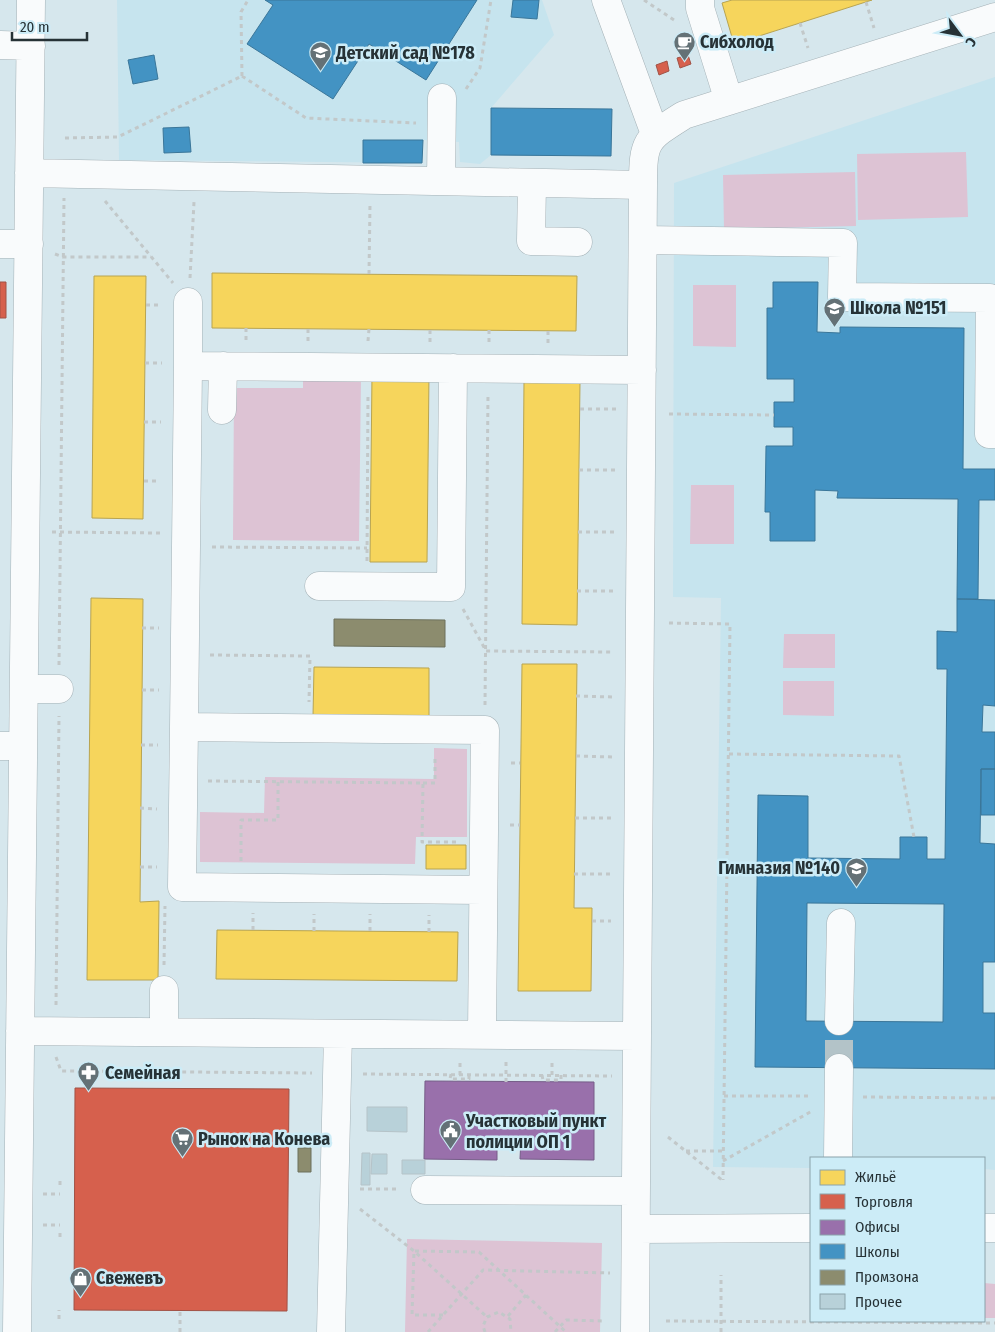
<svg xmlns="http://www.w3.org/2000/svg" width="995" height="1332" font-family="'Fira Sans Condensed',sans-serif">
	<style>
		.built { fill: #c6e4ee }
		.green { fill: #ddc3d4 }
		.homes { fill: #f6d55c; stroke: #b8a451 }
		.shops { fill: #d6604d; stroke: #a15246 }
		.offices { fill: #9970ab; stroke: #765d88 }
		.schools { fill: #4393c3; stroke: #3a7699; fill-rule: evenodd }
		.industry { fill: #8c8c6e; stroke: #6d715d }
		.building { fill: #b8d1d9; stroke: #b5c3c8 }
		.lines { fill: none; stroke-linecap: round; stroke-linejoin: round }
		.minor-tunnel { stroke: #b3c3c8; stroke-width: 28; stroke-dasharray: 28 14; stroke-linecap: butt }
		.minor-casing { stroke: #a4b1b6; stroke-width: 29 }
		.path { stroke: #c2c8c9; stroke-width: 3; stroke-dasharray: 4 4; stroke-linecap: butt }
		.minor { stroke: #f9fbfc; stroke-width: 28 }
		.labels { text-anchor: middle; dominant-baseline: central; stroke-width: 5; stroke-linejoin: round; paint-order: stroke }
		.poi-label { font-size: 18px; font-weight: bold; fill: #263236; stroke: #ccecf7; text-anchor: start }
	</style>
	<rect width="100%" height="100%" fill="#d6e7ed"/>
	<path class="built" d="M117,0H542L554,35L491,108V155L480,164L460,162L459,142L423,140L422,163L119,160Z
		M995,77V1170L984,1169V1158H811V1168L713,1167L721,598L673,597L674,183Z"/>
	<path class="green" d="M966,152L968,217L858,220L857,154Z
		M855,172L856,226L724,229L723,175Z
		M693,285H736V347L693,346Z
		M303,378H361L359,541L233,540L234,388H303Z
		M691,485H734V544H690Z
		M784,634H835V668H783Z
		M783,681H834V716L783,715Z
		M434,748L467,749V837H416L415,864L200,862V812L264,813L265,777L434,779Z
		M407,1239L602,1243L600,1332H405Z
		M984,1283L995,1284V1318H984Z"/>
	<path class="homes" d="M732,0H872L734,44L722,3Z
		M212,273L577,276L576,331L212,328Z
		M94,276H146L143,519L92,518Z
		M372,374H429L427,562H370Z
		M524,381L580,382L577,625L522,624Z
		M91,598L143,599L140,902L159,901L158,980H87Z
		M522,664H577L574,908H592L591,991H518Z
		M314,667L429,668V717L313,716Z
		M426,845H466V869H426Z
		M217,930L458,932L457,981L216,979Z"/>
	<path class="shops" d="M688,55L691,64L680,68L677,58Z
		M667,61L669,71L659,75L656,65Z
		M0,282H6V318H0Z
		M75,1088L289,1089L287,1311L74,1310Z"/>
	<path class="offices" d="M425,1081L594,1082V1160L520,1159L521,1138H497V1160L424,1159Z"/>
	<path class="schools" d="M265,0H477L426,80L369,44L333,99L247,44L273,5Z
		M513,0H539L537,19L511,17Z
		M154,55L158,79L133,84L128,60Z
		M491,108L612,109L611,156L491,155Z
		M189,127L191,152L164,153L163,128Z
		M363,140H423L422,163H363Z
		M773,282H818L817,332L840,333V327L964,328L963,469H995V500H979L978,599H957L958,499L837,498L838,491L815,490V541H770V512H765L766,446H793V427H774V402H794V379H767V308H773Z
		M957,599L995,600V706L983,705L982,732H995V769H981L980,843L995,844V962H983V1013H995V1069L755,1067L758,795L808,796V858L900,859V837H927V859H945L947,669H937V631L957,632ZM807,903L944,904L943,1022L806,1021Z
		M981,769H995V815H981Z"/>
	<path class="industry" d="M334,619L445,620V647L334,646Z
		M298,1148H311V1172H298Z"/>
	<path class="building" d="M367,1107H407V1132L367,1131Z
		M362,1153H370V1185H361Z
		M372,1154H387V1174H371Z
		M402,1160H425V1174H402Z"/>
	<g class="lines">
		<path class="minor-tunnel" d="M839,1068V1021"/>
		<defs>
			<path id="minor" d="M606,0L655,134
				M700,0V8L729,101
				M0,45L31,46
				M29,173L643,185C643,140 646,139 684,115L995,17
				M441,181L442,98
				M532,183L531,241L578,242
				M643,240L843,243L842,297L990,298L989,434H995
				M0,244H29
				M188,366V302
				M222,410L223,366
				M319,586L451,587L453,368
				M24,689H59
				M184,727L182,887L483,890
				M0,746H23
				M839,1021L841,923
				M20,1031L637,1036L635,1332
				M164,1032V990
				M482,1035L485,730L184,727L188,366L642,370
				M637,1036L643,185
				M838,1158L839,1068
				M425,1190L636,1191
				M984,1228H995
				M637,1229L811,1228
				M17,1332L31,0
				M331,1332L338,1034"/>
		</defs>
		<use href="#minor" class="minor-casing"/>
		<path class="path" d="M644,0L677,22
			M866,2L874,28
			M800,23L808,48
			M242,76L306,118L416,123
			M242,76L241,12L248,0
			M466,89L480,68L491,0
			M65,138L118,137L242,76
			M105,201L173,283
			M55,254L63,257H151
			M369,274L370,204
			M190,278L194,202
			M146,305H162
			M246,340V328
			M308,341V329
			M368,341L369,329
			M430,342V330
			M489,342V330
			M548,343V331
			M145,363H162
			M580,409H617
			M669,414L774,415
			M144,422H161
			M579,470H616
			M144,481H160
			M52,532L160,533
			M578,532H615
			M212,547L367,548
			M367,561L368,393
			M577,591H614
			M463,609L486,651L614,652
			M669,623L730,624L723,1180
			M142,628H159
			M210,655L310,656L309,702
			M59,665L64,198
			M142,690H159
			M576,696L613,697
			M485,705L488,394
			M141,745H158
			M729,754L899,756L914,837
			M576,756L613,757
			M511,763H520
			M208,781L423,783L422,842H458
			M423,783H435V756
			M140,808L157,809
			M575,818H612
			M510,825H520
			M241,861V820H278V782
			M140,867H157
			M574,874H611
			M592,921H611
			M253,930V913
			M314,931V914
			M370,931V914
			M429,932V915
			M164,965L165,906
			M56,1005L59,716
			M56,1057L61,1071L312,1073
			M363,1074L612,1076
			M451,1074L450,1079H469V1075
			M460,1075V1060
			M542,1075L543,1080H561V1075
			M552,1075V1061
			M506,1082V1060
			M724,1096H812
			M863,1097L995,1098
			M668,1137L722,1180
			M686,1151H723
			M723,1161L812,1111
			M60,1185V1181
			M360,1189H399
			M43,1194H60
			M360,1209L414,1251L487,1317
			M43,1225H60
			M60,1233V1237
			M443,1315H412L414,1251L479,1252L566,1332
			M508,1316L526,1295
			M59,1319V1310
			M666,1321L995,1323
			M180,1332V1310
			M428,1332L483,1270L610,1273
			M485,1332L483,1326L487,1317L499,1312L510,1319L511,1332
			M555,1332L566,1320L604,1321
			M721,1332V1275"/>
		<use href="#minor" class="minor"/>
	</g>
	<defs>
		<symbol id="cafe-pin" viewBox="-11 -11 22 30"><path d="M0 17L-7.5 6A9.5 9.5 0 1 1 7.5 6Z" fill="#647176" stroke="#ccecf7"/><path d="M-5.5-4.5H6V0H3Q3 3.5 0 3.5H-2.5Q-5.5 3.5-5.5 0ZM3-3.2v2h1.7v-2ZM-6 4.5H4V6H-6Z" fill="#fff"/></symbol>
		<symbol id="school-pin" viewBox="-11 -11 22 30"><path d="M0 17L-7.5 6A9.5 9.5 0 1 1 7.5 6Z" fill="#647176" stroke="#ccecf7"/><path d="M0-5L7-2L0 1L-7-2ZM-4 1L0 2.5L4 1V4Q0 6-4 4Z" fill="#fff"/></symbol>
		<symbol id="pharmacy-pin" viewBox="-11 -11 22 30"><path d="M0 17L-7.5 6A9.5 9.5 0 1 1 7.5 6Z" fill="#647176" stroke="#ccecf7"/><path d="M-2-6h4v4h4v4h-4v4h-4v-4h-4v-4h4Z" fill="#fff"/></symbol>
		<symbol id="civic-pin" viewBox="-11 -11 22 30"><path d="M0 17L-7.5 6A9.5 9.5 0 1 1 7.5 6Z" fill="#647176" stroke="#ccecf7"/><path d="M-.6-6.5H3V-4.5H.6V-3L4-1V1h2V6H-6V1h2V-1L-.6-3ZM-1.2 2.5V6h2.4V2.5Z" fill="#fff"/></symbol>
		<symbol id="supermarket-pin" viewBox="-11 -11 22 30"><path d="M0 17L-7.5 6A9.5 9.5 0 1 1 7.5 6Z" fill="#647176" stroke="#ccecf7"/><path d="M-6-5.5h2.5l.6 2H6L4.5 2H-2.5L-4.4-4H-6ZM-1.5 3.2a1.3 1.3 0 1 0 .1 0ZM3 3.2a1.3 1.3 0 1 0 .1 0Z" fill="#fff"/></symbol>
		<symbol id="shop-pin" viewBox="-11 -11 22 30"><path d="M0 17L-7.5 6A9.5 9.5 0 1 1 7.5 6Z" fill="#647176" stroke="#ccecf7"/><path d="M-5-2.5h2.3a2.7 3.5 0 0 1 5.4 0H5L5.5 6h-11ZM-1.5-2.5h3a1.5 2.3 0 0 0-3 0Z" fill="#fff"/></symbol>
	</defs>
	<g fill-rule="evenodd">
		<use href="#cafe-pin" x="672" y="30" width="25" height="34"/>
		<use href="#school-pin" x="308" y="40" width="25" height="34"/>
		<use href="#school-pin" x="822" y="296" width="25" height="34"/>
		<use href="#school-pin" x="844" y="856" width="25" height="34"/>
		<use href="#pharmacy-pin" x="76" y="1060" width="25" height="34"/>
		<use href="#civic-pin" x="438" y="1118" width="25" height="34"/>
		<use href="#supermarket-pin" x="170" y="1126" width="25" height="34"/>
		<use href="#shop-pin" x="68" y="1266" width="25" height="34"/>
	</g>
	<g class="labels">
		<g class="poi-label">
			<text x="700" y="42">Сибхолод</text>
			<text x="336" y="53">Детский сад №178</text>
			<text x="850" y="308">Школа №151</text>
			<text x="840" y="868" text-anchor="end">Гимназия №140</text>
			<text x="105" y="1073">Семейная</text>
			<text x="466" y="1121">Участковый пункт<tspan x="466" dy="21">полиции ОП 1</tspan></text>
			<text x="198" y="1139">Рынок на Конева</text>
			<text x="96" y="1278">Свежевъ</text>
		</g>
	</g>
	<rect x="810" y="1157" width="175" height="165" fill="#ccecf7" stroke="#8aa2aa"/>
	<rect x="820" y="1170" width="25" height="15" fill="#f6d55c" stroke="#8aa2aa"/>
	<text x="855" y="1182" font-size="15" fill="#263236">Жильё</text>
	<rect x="820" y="1194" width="25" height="15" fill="#d6604d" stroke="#8aa2aa"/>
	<text x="855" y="1207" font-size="15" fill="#263236">Торговля</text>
	<rect x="820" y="1220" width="25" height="15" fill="#9970ab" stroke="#8aa2aa"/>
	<text x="855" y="1232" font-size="15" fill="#263236">Офисы</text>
	<rect x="820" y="1244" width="25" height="15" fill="#4393c3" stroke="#8aa2aa"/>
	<text x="855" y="1257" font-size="15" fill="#263236">Школы</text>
	<rect x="820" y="1270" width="25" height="15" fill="#8c8c6e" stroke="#8aa2aa"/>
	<text x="855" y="1282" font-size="15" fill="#263236">Промзона</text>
	<rect x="820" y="1294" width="25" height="15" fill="#b8d1d9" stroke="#8aa2aa"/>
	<text x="855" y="1307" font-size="15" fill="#263236">Прочее</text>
	<g transform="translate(960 35) rotate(122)" stroke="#ccecf7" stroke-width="4" paint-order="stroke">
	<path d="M0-4L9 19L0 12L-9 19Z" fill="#263236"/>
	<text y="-8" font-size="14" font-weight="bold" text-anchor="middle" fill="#263236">С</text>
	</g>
	<path d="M12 32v8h75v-8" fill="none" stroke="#263236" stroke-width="2.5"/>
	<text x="20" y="32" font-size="15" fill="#263236" stroke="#ccecf7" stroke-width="4" paint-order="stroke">20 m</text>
</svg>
